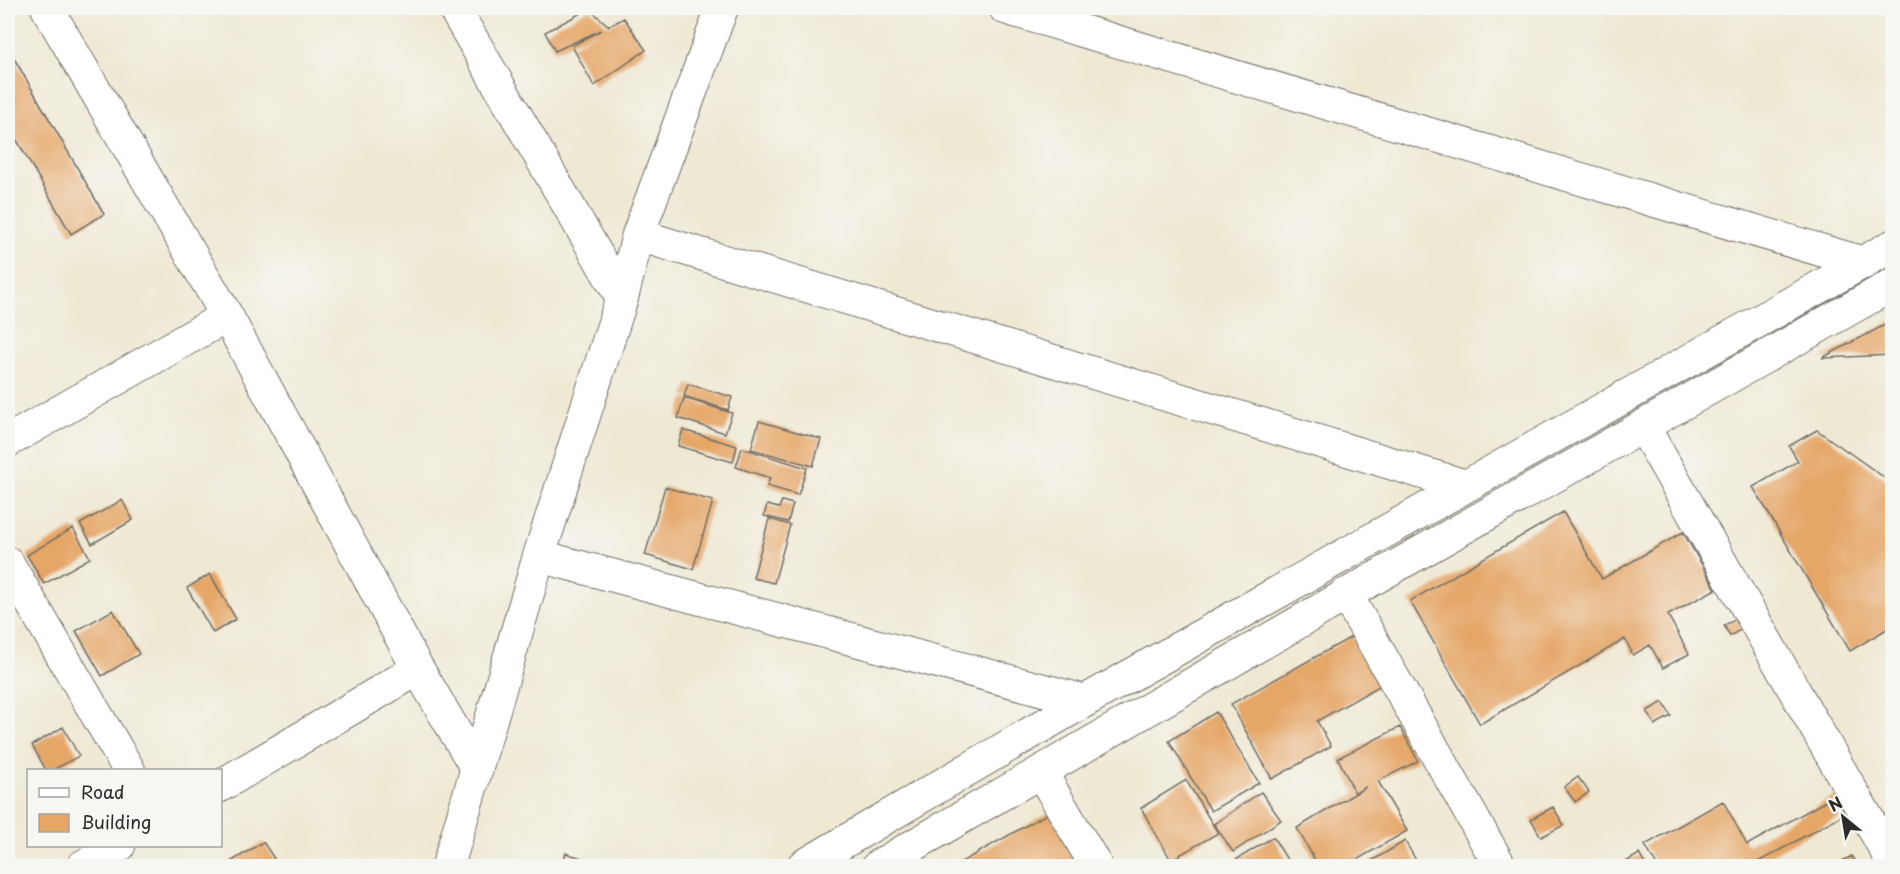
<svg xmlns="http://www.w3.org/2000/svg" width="1900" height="874" font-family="'Playpen Sans',sans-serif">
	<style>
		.building { fill: #e5a666 }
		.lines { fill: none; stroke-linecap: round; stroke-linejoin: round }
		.minor-casing { stroke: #706e66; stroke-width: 34 }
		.minor { stroke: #fff; stroke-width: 32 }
	</style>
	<rect width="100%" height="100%" fill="#f6f6f2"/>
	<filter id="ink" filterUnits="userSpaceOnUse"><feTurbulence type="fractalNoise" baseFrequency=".0167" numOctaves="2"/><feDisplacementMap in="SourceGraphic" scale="12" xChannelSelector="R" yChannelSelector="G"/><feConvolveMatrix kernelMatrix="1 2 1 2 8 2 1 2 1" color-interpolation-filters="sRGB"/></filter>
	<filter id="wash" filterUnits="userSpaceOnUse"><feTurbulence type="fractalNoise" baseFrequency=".008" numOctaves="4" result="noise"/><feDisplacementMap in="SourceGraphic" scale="24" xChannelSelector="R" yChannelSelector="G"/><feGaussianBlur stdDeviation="1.35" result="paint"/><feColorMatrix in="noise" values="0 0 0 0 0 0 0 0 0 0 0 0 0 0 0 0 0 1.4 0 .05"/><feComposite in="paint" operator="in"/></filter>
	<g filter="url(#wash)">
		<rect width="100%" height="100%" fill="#efe9d4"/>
		<g id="blocks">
			<path class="building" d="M589,9L609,26L624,18L646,50L594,86L572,46L601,30L555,51L545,32Z
				M11,53L104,214L71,234L8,125V55Z
				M1892,321V355L1822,358Z
				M688,384L732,397L728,410L684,396Z
				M684,398L732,413L725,433L678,418Z
				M759,421L821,439L813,466L751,449Z
				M683,430L737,446L733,462L678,446Z
				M1817,430L1892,483V626L1850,651L1753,487L1798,461L1789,446Z
				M742,448L807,468L798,495L767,486L770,478L736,467Z
				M665,487L713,501L693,569L645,555Z
				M122,500L133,520L92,544L80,524Z
				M782,501L793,504L788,522L764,516L767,505L779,508Z
				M1563,512L1602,579L1683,532L1716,589L1668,615L1689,654L1663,668L1650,645L1633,655L1625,639L1480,724L1410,601Z
				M769,519L790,525L774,583L753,578Z
				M73,528L90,558L44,584L27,555Z
				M210,574L236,619L213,633L187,588Z
				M113,610L139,654L102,676L76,631Z
				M1737,619L1742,629L1730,636L1724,625Z
				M1353,636L1381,685L1317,721L1331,746L1272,779L1231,704Z
				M1663,702L1671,716L1655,725L1647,711Z
				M1216,712L1259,783L1211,811L1169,741Z
				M63,727L79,756L53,770H46L32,745Z
				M1400,727L1418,761L1378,781L1407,831L1346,866H1308L1316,862L1297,828L1366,787L1355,793L1338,758Z
				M1578,777L1589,792L1575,802L1564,787Z
				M1186,780L1218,833L1171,860L1141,808Z
				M1261,792L1281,820L1233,852L1214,824Z
				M1838,794L1848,812L1751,866H1657L1645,845L1723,801L1747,845Z
				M1553,807L1564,825L1541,837L1531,819Z
				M1052,811L1083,866H954Z
				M1273,837L1291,866H1226Z
				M1405,841L1418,864L1414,866H1363Z
				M263,842L279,866H224Z
				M566,853L606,866H561Z
				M1639,854L1646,866H1619Z
				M1852,856L1858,866H1832Z"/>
		</g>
	</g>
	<g filter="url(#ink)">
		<use href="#blocks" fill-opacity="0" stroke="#706e66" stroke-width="1.5"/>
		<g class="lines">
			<defs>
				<path id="minor" d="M47,8L227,316L418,669L477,769
					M454,8L622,298
					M1005,8L1864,263
					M638,235L1466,486
					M1643,426L1892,861
					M8,441L227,316
					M539,556L1085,701
					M8,563L129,770
					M1346,594L1500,866
					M1041,772L1096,866
					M220,786L418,669
					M83,866L119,846
					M448,866L539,556L622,298L638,235L722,8
					M803,866L1085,701L1892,246
					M878,866L1375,578L1892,285"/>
			</defs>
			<use href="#minor" class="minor-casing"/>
			<use href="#minor" class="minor"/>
		</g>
	</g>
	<rect width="1900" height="874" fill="none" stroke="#f6f6f2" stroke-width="30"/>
	<rect x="27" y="769" width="195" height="78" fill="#f6f6f2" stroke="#a5a5a2" stroke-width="1.5"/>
	<rect x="39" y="788" width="30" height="9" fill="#ffffff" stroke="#a5a5a2" stroke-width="1.5"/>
	<text x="81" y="799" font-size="18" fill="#2b2b2b">Road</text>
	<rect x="39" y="814" width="30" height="18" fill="#e5a666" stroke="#a5a5a2" stroke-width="1.5"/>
	<text x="81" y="829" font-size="18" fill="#2b2b2b">Building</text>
	<g transform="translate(1843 817) rotate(330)" stroke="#f6f6f2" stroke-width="4.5" paint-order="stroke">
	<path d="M0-4.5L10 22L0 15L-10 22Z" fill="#2b2b2b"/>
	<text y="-9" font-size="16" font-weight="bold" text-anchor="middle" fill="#2b2b2b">N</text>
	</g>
</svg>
